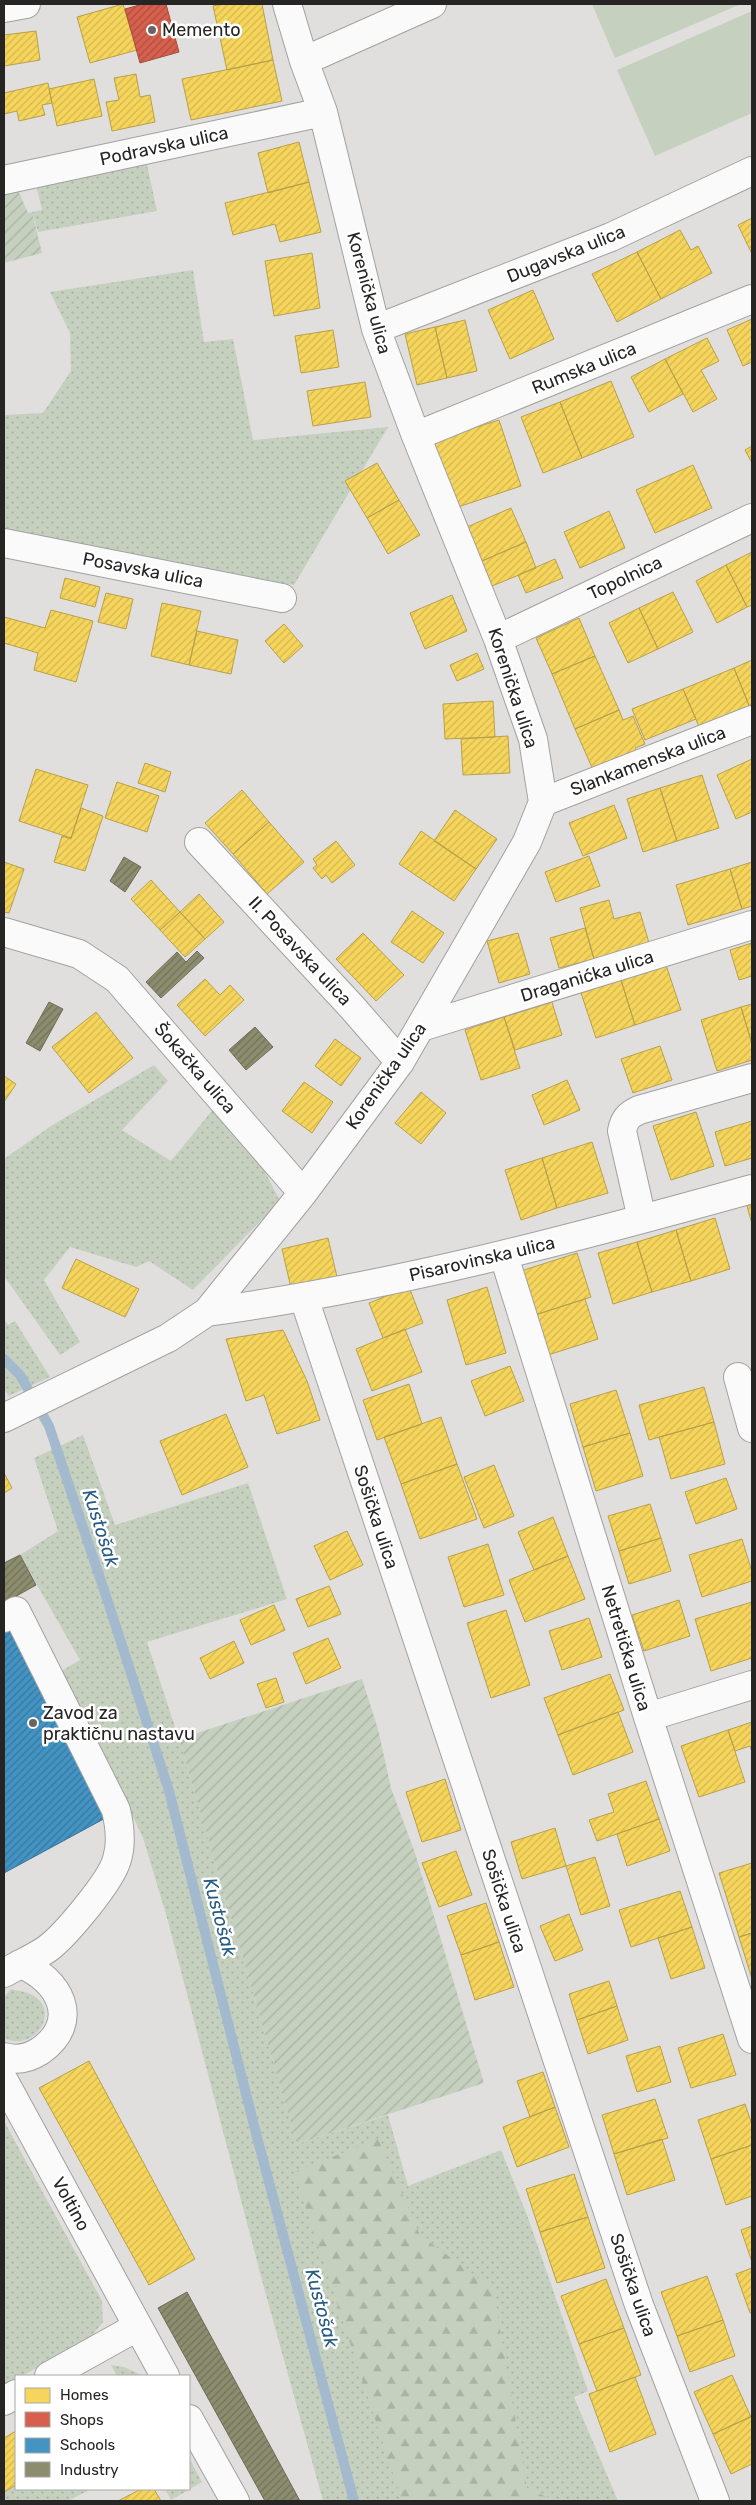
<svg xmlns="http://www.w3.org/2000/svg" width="756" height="2505" font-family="Rubik,sans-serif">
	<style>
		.grass { fill: url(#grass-dots) }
		.forest { fill: url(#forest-firs) }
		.garden { fill: url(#garden-furrows) }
		.pitch { fill: #c6d0bf }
		.homes { fill: url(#homes-hatch); stroke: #b8a04b }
		.shops { fill: url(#shops-hatch); stroke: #a14e41 }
		.schools { fill: url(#schools-hatch); stroke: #3a7293 }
		.industry { fill: url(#industry-hatch); stroke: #6d6d58 }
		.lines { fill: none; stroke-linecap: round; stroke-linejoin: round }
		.stream { stroke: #a3bace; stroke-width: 10 }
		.minor-casing { stroke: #a2a1a0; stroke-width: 30 }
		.minor { stroke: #fafafa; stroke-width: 28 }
		.poi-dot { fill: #676665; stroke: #fff; stroke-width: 2 }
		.labels { text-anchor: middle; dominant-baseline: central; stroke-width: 5; stroke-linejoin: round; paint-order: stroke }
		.poi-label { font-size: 18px; fill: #262524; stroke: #fff; text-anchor: start }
		.street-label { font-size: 18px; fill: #262524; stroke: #fff }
		.water-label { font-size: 19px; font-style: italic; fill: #265b83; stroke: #fff }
	</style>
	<defs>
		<pattern id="grass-dots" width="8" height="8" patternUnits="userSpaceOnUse" patternTransform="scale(1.25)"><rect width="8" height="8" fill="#c6d0bf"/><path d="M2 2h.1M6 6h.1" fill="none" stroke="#aab2a4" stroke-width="1.8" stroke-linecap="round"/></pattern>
		<pattern id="forest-firs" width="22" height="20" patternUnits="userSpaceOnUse" patternTransform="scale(1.25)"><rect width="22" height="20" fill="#c6d0bf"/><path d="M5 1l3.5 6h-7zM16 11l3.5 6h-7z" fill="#aab2a4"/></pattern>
		<pattern id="garden-furrows" width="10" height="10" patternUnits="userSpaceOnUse" patternTransform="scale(1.25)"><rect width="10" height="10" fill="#c6d0bf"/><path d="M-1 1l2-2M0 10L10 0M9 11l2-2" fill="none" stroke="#aab2a4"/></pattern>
		<pattern id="homes-hatch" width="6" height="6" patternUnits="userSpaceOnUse" patternTransform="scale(1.25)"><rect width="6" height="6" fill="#f6d55c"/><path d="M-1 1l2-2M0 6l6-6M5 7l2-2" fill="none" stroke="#d3b750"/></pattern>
		<pattern id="shops-hatch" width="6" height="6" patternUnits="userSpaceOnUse" patternTransform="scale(1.25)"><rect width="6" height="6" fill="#d6604d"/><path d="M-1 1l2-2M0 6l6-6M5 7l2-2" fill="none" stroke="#ad4f40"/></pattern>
		<pattern id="schools-hatch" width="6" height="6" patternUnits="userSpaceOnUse" patternTransform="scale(1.25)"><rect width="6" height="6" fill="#4393c3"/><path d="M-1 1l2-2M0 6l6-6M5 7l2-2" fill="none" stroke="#38789e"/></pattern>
		<pattern id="industry-hatch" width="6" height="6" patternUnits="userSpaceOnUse" patternTransform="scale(1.25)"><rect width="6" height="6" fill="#8c8c6e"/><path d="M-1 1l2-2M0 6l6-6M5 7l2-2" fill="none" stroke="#72725a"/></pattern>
	</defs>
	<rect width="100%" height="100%" fill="#e1dfdd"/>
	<path class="grass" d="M146,160L157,211L38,232L32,212L42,210L36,185Z
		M193,270L204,342L233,339L253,440L388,427L294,585L4,532V415L43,413L71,371L70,333L50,292Z
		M154,1065L168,1081L122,1130L171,1161L215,1107L265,1172L280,1201L193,1290L149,1261L136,1267L70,1247L44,1280L80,1342L60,1355L4,1276V1159L51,1126Z
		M4,1319L8,1325L15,1321L50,1377L9,1396L4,1389Z
		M83,1435L115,1525L248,1483L287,1599L147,1642L179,1739L297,2144L388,2115L408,2186L501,2150L527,2215L588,2391L574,2397L618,2501H323L263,2284L166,1914L143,1838L127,1804L56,1674L80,1660L20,1555L58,1531L34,1458Z
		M11,1989C19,1991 28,1992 34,1996C61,2013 33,2053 4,2038V1997Z
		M4,2121L102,2301L103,2322L89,2339L22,2376H16V2379L4,2386Z
		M111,2365L124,2367L143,2376H117Z
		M189,2458L202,2482L171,2500L165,2489H189Z
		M16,2485V2489H91L68,2501H4V2492Z"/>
	<path class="forest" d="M378,2139L420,2235L493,2289L527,2488L555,2501H402L294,2172Z"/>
	<path class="garden" d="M18,190L28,213L32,212L42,253L4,263V193Z
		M362,1679L378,1729L391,1788L415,1853L484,2083L297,2144L179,1739Z"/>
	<path class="pitch" d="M592,4H741L615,58Z
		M752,11V113L655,156L617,70Z"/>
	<path class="homes" d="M123,4L137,50L90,63L77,17Z
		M223,4H262L273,60L227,70L213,6Z
		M36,31L40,60L4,66V35Z
		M273,60L282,101L191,120L182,79Z
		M136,74L140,97L150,95L155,122L112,131L106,102L119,100L114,78Z
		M94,79L102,116L57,126L49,89Z
		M48,83L52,103L42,105L45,115L19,121L17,111L4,114V93Z
		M299,142L309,182L268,193L258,153Z
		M309,182L321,232L280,242L275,224L233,235L225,203Z
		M752,218V254L738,225Z
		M680,230L691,250L698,246L712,273L661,299L637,252Z
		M637,252L661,299L617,322L592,274Z
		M312,253L320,308L274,316L265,261Z
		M533,290L554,339L510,359L488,310Z
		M752,319V362L743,366L727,330Z
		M465,320L477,371L447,378L435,327Z
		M435,327L447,378L417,385L405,334Z
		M333,330L339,367L301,373L295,336Z
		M707,338L719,361L701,370L717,399L693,412L665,359Z
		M665,359L683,394L649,412L631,377Z
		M611,381L634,437L582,458L560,402Z
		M365,382L371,417L313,426L307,391Z
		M560,402L582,458L543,473L521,417Z
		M499,420L521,486L455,508L433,441Z
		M752,446V463L745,450Z
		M377,463L399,500L367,518L345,481Z
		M693,465L712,508L655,533L636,490Z
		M399,500L420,535L388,554L367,518Z
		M511,508L526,542L482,561L467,527Z
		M609,511L625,548L580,568L564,532Z
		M526,542L536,568L492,586L482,561Z
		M752,552V605L747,607L726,565Z
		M555,559L563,578L526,593L518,575Z
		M726,565L747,607L717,623L696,581Z
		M65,578L100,587L95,607L60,598Z
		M673,592L693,632L658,649L639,608Z
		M106,593L133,599L126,629L98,622Z
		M452,595L467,631L425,649L410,613Z
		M162,603L201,611L189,665L151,656Z
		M639,608L658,649L628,663L609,623Z
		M51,610L93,621L76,682L34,670L38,653L4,643V617L45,628Z
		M579,618L595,656L552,674L536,638Z
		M284,624L303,646L284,663L265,641Z
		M197,631L238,640L231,674L189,665Z
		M477,653L484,669L457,681L450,665Z
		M595,656L619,710L575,729L552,674Z
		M752,660V707L750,708L734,668Z
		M734,668L750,708L700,729L683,689Z
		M683,689L696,719L645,740L632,709Z
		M493,701L495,737L445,739L443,704Z
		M619,710L623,720L633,716L645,744L635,748L638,753L594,772L575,729Z
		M508,736L510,773L463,775L461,739Z
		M752,759V812L736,819L717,775Z
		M145,763L171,772L165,792L138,783Z
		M36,769L88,785L71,838L19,821Z
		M702,775L719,828L677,841L660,788Z
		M117,782L159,796L147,832L105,818Z
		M660,788L677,841L643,852L627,799Z
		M242,790L269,822L233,854L205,823Z
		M614,805L627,838L583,856L569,823Z
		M81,808L103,816L85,871L54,862L62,836L71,839Z
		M455,810L497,839L476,869L434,841Z
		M269,822L304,862L267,894L233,854Z
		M421,831L476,869L454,901L399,864Z
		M336,841L355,865L332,883L326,875L322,879L313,868L317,865L313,859Z
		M589,856L600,886L556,902L545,872Z
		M4,862L24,869L9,913L4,912Z
		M752,862V906L742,909L730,869Z
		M730,869L742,909L688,925L676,885Z
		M151,880L180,912L160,930L131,899Z
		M199,894L224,922L205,939L180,912Z
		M609,900L614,919L640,912L649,943L594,959L580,908Z
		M412,911L444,933L423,963L391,942Z
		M180,912L205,939L185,957L160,930Z
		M585,928L594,959L559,968L550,938Z
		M363,933L404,975L376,1001L336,959Z
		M518,933L530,974L499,983L487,941Z
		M752,943V976L739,980L730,950Z
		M666,965L681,1010L635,1025L621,980Z
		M205,979L220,995L230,985L244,1000L205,1036L177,1005Z
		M621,980L635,1025L596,1038L581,993Z
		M552,1002L562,1035L515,1050L504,1017Z
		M752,1004V1044L741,1007Z
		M741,1007L752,1044V1060L717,1071L701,1020Z
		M96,1012L133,1058L89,1093L52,1047Z
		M504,1017L520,1068L481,1080L465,1030Z
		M335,1039L361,1058L341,1086L315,1066Z
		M660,1046L672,1080L633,1093L621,1059Z
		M4,1076L16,1084L4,1102Z
		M567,1080L580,1110L544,1125L532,1095Z
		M304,1082L333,1102L312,1133L282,1111Z
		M421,1092L446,1113L421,1144L395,1123Z
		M696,1112L714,1166L671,1180L653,1126Z
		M752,1121V1158L725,1166L715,1132Z
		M592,1142L608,1193L557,1208L542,1158Z
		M542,1158L557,1208L521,1220L505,1170Z
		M752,1204V1224L747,1206Z
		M715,1218L730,1269L691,1281L676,1230Z
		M676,1230L691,1281L652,1292L637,1242Z
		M328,1238L337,1277L291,1288L282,1249Z
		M637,1242L652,1292L613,1304L598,1253Z
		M577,1253L591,1297L535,1315L521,1271Z
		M76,1259L139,1289L125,1317L62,1288Z
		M409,1287L423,1323L383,1338L369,1303Z
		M487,1287L506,1353L466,1365L447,1300Z
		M585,1299L598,1339L548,1355L535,1315Z
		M405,1329L422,1372L372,1391L356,1349Z
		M283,1330L307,1381L320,1420L277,1434L264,1395L246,1401L226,1339Z
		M510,1366L524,1401L485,1416L471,1381Z
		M409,1384L422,1424L377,1440L363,1400Z
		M704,1387L714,1422L649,1440L639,1405Z
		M616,1390L630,1433L583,1447L570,1404Z
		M226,1414L248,1467L182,1495L160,1441Z
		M441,1417L457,1464L401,1484L384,1437Z
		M714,1422L725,1464L671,1479L659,1437Z
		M630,1433L643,1476L596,1491L583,1447Z
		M457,1464L477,1519L420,1539L401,1484Z
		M494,1465L514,1516L484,1528L464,1477Z
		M4,1473L12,1488L4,1493Z
		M726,1478L737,1509L696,1524L685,1492Z
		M650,1504L661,1538L619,1551L608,1516Z
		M553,1517L568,1556L534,1570L518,1532Z
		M347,1531L363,1565L330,1580L314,1546Z
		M661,1538L671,1571L629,1584L619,1551Z
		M742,1539L752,1572V1581L702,1597L689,1555Z
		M488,1544L504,1595L464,1607L448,1557Z
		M568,1556L585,1599L525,1622L509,1580Z
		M329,1586L341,1614L308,1627L296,1599Z
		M679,1600L690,1636L644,1651L632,1615Z
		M752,1602V1658L711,1671L695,1619Z
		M274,1605L285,1630L251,1645L240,1620Z
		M506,1610L530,1685L491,1698L467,1623Z
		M589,1618L602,1657L562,1670L549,1631Z
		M328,1638L341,1668L306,1684L293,1653Z
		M234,1641L244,1663L210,1679L200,1658Z
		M610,1674L624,1710L558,1735L544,1698Z
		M276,1678L284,1702L266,1708L257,1684Z
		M618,1712L633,1752L573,1775L558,1735Z
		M752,1722V1752L750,1746L735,1751L728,1730Z
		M728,1730L745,1782L699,1797L681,1746Z
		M445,1779L461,1830L422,1842L406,1792Z
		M646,1781L659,1819L597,1841L589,1820L614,1812L608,1794Z
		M659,1819L670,1851L627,1866L617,1834Z
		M555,1828L566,1866L522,1879L511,1842Z
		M456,1851L472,1895L439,1907L422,1863Z
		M595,1857L610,1906L581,1915L566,1866Z
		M752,1863V1933L739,1937L719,1873Z
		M680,1891L692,1927L631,1947L619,1910Z
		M486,1903L499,1942L461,1955L447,1916Z
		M569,1914L583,1950L555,1961L540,1926Z
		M692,1927L705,1968L671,1979L658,1938Z
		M752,1933V1979L739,1937Z
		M499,1942L514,1987L475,2000L461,1955Z
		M609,1981L617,2006L577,2020L569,1994Z
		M617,2006L628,2040L588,2054L577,2020Z
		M723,2034L736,2075L691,2088L678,2048Z
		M660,2046L671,2082L637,2092L626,2056Z
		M89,2061L195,2259L149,2285L39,2088Z
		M543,2072L555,2107L530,2117L517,2081Z
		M655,2099L668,2138L614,2154L602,2115Z
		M745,2104L752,2125V2145L711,2159L698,2120Z
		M555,2107L569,2147L517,2167L503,2127Z
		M662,2139L675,2180L627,2195L614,2154Z
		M752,2145V2196L726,2205L711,2159Z
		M574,2174L588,2217L540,2232L526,2189Z
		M588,2217L605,2268L557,2283L540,2232Z
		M752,2226V2262L741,2230Z
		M752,2268V2313H750L736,2274Z
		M707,2276L723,2320L677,2336L661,2292Z
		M606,2279L624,2328L579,2344L561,2296Z
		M723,2320L735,2356L690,2372L677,2336Z
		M624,2328L641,2375L597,2391L579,2344Z
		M732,2375L751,2417L713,2434L694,2392Z
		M635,2377L656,2434L610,2452L589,2394Z
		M752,2416V2464L731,2474L713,2434Z
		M16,2431V2485L4,2492V2438Z
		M141,2489H154L161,2501H118Z"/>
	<path class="shops" d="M143,4H166L179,52L140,63L125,9Z"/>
	<path class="schools" d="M10,1628L111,1815L4,1873V1632Z"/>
	<path class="industry" d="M124,857L141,867L125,892L110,881Z
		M197,951L204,958L161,998L146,982L177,952L186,962Z
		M49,1002L63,1009L40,1051L26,1043Z
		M255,1027L273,1047L246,1070L229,1050Z
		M20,1555L36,1585L4,1603V1563Z
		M187,2292L300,2501H265L158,2308Z"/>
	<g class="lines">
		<path class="stream" d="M4,1359L20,1375L49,1426L108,1602L169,1791L257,2137L354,2501"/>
		<defs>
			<path id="minor" d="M4,8L26,4
				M304,61L432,4
				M4,180L323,112
				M376,329L611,237L752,171
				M416,436L752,299
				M4,543L282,598
				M498,639L752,518
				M543,802L752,720
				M199,842L351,1006L400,1062
				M4,932L79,954L117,979L303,1193
				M421,1027L752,925
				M642,1219L622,1131C624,1120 628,1115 639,1110L752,1078
				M504,1256L648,1717L752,2039
				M304,1298L639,2305L715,2501
				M207,1312C392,1287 572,1239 752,1189
				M738,1377L752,1428
				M4,1418L168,1338L207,1312L303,1193L400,1062L527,842L543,802L533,739L498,639L416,436L376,329L323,112L304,61L287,4
				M4,1618L16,1611L116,1810C120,1827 122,1843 117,1859C112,1880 65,1936 47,1949C34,1958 18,1965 4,1973
				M648,1717L752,1685
				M4,2057C17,2061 29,2058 40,2051C82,2022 60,1979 20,1964
				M4,2081L165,2376
				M49,2376L137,2327
				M4,2401L16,2394
				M189,2419L235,2501"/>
		</defs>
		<use href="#minor" class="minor-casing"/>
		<use href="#minor" class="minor"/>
	</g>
	<g class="poi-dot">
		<circle cx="152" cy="30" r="5"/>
		<circle cx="33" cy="1723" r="5"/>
	</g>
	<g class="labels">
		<g class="poi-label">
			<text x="162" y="30">Memento</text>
			<text x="43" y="1713">Zavod za<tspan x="43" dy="21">praktičnu nastavu</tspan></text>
		</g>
		<g class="street-label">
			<text transform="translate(164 146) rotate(-12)">Podravska ulica</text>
			<text transform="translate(566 254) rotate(-22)">Dugavska ulica</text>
			<text transform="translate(369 293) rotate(75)">Korenička ulica</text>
			<text transform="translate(584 368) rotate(-22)">Rumska ulica</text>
			<text transform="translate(143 570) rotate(11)">Posavska ulica</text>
			<text transform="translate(625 578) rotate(-25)">Topolnica</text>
			<text transform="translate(513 688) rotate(72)">Korenička ulica</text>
			<text transform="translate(648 761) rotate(-21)">Slankamenska ulica</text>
			<text transform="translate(300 951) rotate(47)">II. Posavska ulica</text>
			<text transform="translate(587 976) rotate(-17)">Draganićka ulica</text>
			<text transform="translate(195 1068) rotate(49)">Šokačka ulica</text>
			<text transform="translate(386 1076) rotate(-55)">Korenička ulica</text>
			<text transform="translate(482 1259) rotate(-13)">Pisarovinska ulica</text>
			<text transform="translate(376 1517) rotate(72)">Sošička ulica</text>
			<text transform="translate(626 1648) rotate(73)">Netretička ulica</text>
			<text transform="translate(504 1901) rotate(72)">Sošička ulica</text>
			<text transform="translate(71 2204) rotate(61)">Voltino</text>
			<text transform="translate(633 2285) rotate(71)">Sošička ulica</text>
		</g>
		<g class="water-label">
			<text transform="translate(101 1528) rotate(72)">Kustošak</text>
			<text transform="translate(220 1917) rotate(75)">Kustošak</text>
			<text transform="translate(322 2308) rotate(75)">Kustošak</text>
		</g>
	</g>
	<rect width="756" height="2505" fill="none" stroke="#262524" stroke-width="10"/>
	<rect x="15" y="2375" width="175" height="115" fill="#ffffff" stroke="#a8a8a7"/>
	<rect x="25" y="2388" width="25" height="15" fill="#f6d55c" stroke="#a8a8a7"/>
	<text x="60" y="2400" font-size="15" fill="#262524">Homes</text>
	<rect x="25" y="2412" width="25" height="15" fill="#d6604d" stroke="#a8a8a7"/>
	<text x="60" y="2425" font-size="15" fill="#262524">Shops</text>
	<rect x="25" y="2438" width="25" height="15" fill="#4393c3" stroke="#a8a8a7"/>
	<text x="60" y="2450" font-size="15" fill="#262524">Schools</text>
	<rect x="25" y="2462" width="25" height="15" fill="#8c8c6e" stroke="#a8a8a7"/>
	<text x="60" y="2475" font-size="15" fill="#262524">Industry</text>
</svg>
